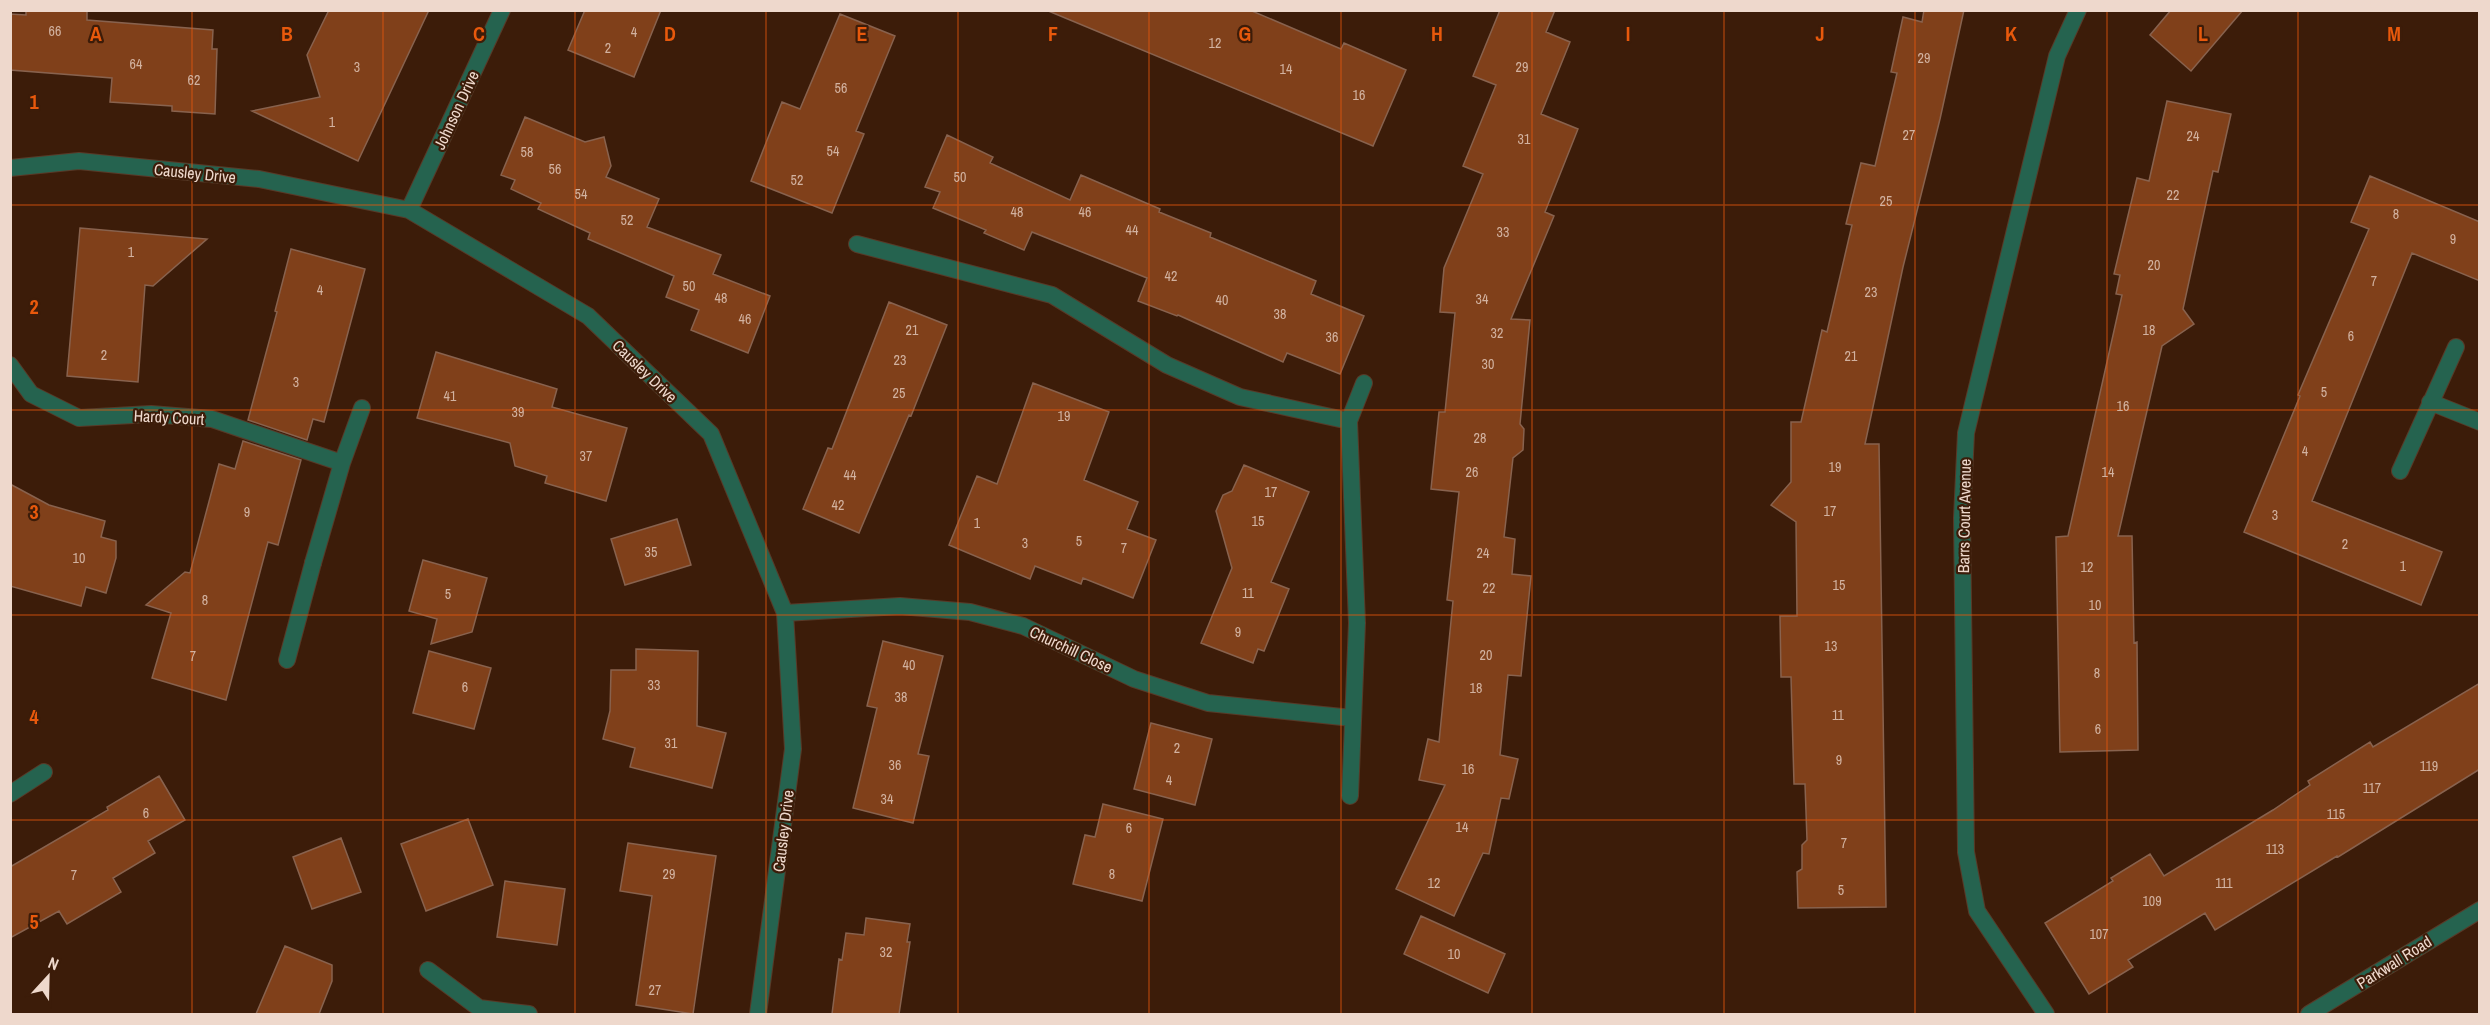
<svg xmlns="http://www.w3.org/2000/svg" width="2490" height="1025" font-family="'Archivo Narrow',sans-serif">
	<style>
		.building { fill: #80401a; stroke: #88624e; stroke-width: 1.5 }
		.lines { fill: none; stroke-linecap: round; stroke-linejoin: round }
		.service-casing { stroke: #583a28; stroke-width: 18 }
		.minor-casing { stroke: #583a28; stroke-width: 18 }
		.tertiary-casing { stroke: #583a28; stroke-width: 18 }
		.service { stroke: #25634f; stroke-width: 16 }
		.minor { stroke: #25634f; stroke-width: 16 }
		.tertiary { stroke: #25634f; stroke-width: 16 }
		.grid { fill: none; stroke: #e8590c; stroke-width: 1.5; stroke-opacity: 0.55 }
		.labels { text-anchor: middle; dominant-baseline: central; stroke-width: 4.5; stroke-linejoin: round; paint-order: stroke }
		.number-label { font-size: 14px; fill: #d2b2a0 }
		.street-label { font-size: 16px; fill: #eed8cc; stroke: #3c1c09 }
		.grid-label { font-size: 20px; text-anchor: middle; font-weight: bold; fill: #e8590c; stroke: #3c1c09; stroke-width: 4.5; stroke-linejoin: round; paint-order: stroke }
	</style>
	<rect width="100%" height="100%" fill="#3c1c09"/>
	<path class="building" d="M26,10H87V20L213,30L212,49H217L215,114L172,111V106L110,102L112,78L10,70V14L26,15Z
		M329,10H429L358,161L252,111L320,97L307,55Z
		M585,10H661L634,77L568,50Z
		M1046,10L1252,11L1341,49L1344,43L1406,70L1373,146Z
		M1500,10H1555L1546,32L1570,42L1541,114L1578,129L1545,212L1554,216L1511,319L1530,320L1520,424L1524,429L1523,450L1513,458L1504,537L1515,539L1512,574L1531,576L1521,676L1508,675L1500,755L1518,759L1509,799L1501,798L1489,854L1483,853L1454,916L1396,889L1445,785L1419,780L1428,739L1439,742L1453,601L1447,600L1459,492L1431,489L1439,412H1445L1455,313L1440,312L1444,268L1483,174L1463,166L1496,85L1473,76Z
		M1924,10H1964L1940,119L1903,267L1865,444H1879L1886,907L1798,908L1797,872L1802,869V845L1807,840L1805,784H1794L1791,677H1781L1780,616H1797L1796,522L1771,505L1791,482V422H1801L1822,330L1827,332L1852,225L1846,224L1861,163L1875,166L1897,73L1891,72L1903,17L1922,22Z
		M2171,10H2243L2191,71L2150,35Z
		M840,14L895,36L856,131L864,134L832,213L751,181L782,102L800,109Z
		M2167,101L2231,114L2218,172L2213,171L2183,309L2194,324L2162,346L2118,536H2132L2134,643L2137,642L2138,750L2060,752L2056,537L2068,536L2122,295L2116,294L2120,275L2114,274L2137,178L2149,181Z
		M525,117L585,142L604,137L611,166L606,177L659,199L647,227L721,255L713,274L770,296L748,353L691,330L699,310L666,297L674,276L588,239L590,233L538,209L541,203L511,189L515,180L501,175Z
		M947,135L993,157L990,163L1070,200L1081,175L1160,209L1159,212L1211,233L1210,237L1316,281L1311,294L1364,316L1340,374L1287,353L1283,362L1178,315L1177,316L1138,301L1147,278L1032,232L1024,250L984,233L986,230L933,208L940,192L925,187Z
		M2370,176L2480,222V281L2412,253L2312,501L2442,552L2421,605L2244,532L2300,396L2298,395L2369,229L2351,222Z
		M80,228L207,239L153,286L145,285L138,382L67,376Z
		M291,249L365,269L324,422L313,419L307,440L248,420L277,312L275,311Z
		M889,302L947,325L911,416L909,415L859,533L803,509L828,448L832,449Z
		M436,352L557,389L552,407L627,428L606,501L545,483L547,476L515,466L510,443L417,418Z
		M1033,383L1109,412L1084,480L1138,502L1127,529L1156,540L1133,598L1083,578L1081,584L1035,566L1030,579L949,545L977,476L997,484Z
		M243,441L301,460L278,545L268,542L226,700L152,678L171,613L146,605L185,572L190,573L219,464L235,469Z
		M1244,465L1309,492L1271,582L1289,589L1264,651L1258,649L1253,663L1201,643L1232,568L1216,511L1223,495L1232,491Z
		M10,484L49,505L105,521L101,537L116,541V558L106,593L86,587L81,606L10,586Z
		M677,519L691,565L625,585L611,539Z
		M423,560L487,578L472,632L431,644L437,619L409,611Z
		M883,641L943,656L918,754L929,756L913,823L853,808L877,708L867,706Z
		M636,649L698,651L697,726L726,733L712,788L630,767L635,748L603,739L610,711L611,670H636Z
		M429,651L491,668L474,729L413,713Z
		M2480,683V769L2338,857L2337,856L2215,930L2205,913L2128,960L2133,967L2089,994L2045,923L2113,881L2111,878L2150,854L2164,876L2273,810L2310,785L2308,781L2370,742L2373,747Z
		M1151,723L1212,739L1195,805L1134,789Z
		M159,776L185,820L148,841L155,853L113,878L121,892L67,924L59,911L10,938V867L108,810L107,807Z
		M1103,804L1163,819L1142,901L1073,884L1085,835L1095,837Z
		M468,819L493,885L426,911L401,844Z
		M341,838L361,892L312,909L293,857Z
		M628,843L716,856L693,1014L636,1005L652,896L620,891Z
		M505,881L565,889L557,945L497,937Z
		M1421,916L1505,954L1488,993L1404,954Z
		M866,918L910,924L907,942H910L899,1014H832L839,959L842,960L846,933L864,935Z
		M285,946L332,965V981L319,1014H256Z"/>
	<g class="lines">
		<defs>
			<path id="service" d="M287,660L313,563
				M10,794L44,772"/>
			<path id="minor" d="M10,168L79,161L259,179L409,210L588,316L711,434L785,613L793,749L758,1014
				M409,210L502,10
				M857,244L1052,295L1167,365L1240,397L1349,421
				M10,365L31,394L79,418L151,414L212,419L342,463
				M2430,402L2480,422
				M2400,471L2456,347
				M313,563L342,463L362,408
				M785,613L900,606L970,612L1023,626L1134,679L1208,703L1352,718
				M1350,796L1357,623L1349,421L1364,383
				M428,970L479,1008L529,1014
				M2046,1014L1977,911L1966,852L1962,518L1966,433L2057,56L2078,10"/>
			<path id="tertiary" d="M2309,1014L2480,910"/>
		</defs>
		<use href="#service" class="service-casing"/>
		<use href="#minor" class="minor-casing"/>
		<use href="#tertiary" class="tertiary-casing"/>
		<use href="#service" class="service"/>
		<use href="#minor" class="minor"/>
		<use href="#tertiary" class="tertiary"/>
	</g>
	<path class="grid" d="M192,10V1014M383,10V1014M575,10V1014M766,10V1014M958,10V1014M1149,10V1014M1341,10V1014M1532,10V1014M1724,10V1014M1915,10V1014M2107,10V1014M2298,10V1014M10,205H2480M10,410H2480M10,615H2480M10,820H2480"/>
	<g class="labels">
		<g class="number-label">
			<text x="55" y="31">66</text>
			<text x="634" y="32">4</text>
			<text x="1215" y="43">12</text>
			<text x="608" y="48">2</text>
			<text x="1924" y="58">29</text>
			<text x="136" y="64">64</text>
			<text x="357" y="67">3</text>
			<text x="1522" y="67">29</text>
			<text x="1286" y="69">14</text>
			<text x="194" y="80">62</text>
			<text x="841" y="88">56</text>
			<text x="1359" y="95">16</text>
			<text x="332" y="122">1</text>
			<text x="1909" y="135">27</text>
			<text x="2193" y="136">24</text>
			<text x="1524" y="139">31</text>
			<text x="833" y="151">54</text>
			<text x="527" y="152">58</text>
			<text x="555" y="169">56</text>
			<text x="960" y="177">50</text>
			<text x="797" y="180">52</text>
			<text x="581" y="194">54</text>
			<text x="2173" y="195">22</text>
			<text x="1886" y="201">25</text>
			<text x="1017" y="212">48</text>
			<text x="1085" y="212">46</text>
			<text x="2396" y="214">8</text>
			<text x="627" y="220">52</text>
			<text x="1132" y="230">44</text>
			<text x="1503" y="232">33</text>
			<text x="2453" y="239">9</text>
			<text x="131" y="252">1</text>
			<text x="2154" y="265">20</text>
			<text x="1171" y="276">42</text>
			<text x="2374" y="281">7</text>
			<text x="689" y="286">50</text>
			<text x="320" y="290">4</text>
			<text x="1871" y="292">23</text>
			<text x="721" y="298">48</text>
			<text x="1482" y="299">34</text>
			<text x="1222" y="300">40</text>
			<text x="1280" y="314">38</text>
			<text x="745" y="319">46</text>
			<text x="912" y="330">21</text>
			<text x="2149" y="330">18</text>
			<text x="1497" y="333">32</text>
			<text x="2351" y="336">6</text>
			<text x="1332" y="337">36</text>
			<text x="104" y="355">2</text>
			<text x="1851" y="356">21</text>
			<text x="900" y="360">23</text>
			<text x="1488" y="364">30</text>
			<text x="296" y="382">3</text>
			<text x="2324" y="392">5</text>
			<text x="899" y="393">25</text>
			<text x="450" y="396">41</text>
			<text x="2123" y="406">16</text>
			<text x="518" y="412">39</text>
			<text x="1064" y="416">19</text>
			<text x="1480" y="438">28</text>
			<text x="2305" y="451">4</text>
			<text x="586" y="456">37</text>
			<text x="1835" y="467">19</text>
			<text x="1472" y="472">26</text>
			<text x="2108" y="472">14</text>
			<text x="850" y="475">44</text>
			<text x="1271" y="492">17</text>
			<text x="838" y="505">42</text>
			<text x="1830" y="511">17</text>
			<text x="247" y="512">9</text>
			<text x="2275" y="515">3</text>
			<text x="1258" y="521">15</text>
			<text x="977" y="523">1</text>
			<text x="1079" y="541">5</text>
			<text x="1025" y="543">3</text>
			<text x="2345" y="544">2</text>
			<text x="1124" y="548">7</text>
			<text x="651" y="552">35</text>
			<text x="1483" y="553">24</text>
			<text x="79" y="558">10</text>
			<text x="2403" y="566">1</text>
			<text x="2087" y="567">12</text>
			<text x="1839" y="585">15</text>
			<text x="1489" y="588">22</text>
			<text x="1248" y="593">11</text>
			<text x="448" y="594">5</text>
			<text x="205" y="600">8</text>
			<text x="2095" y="605">10</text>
			<text x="1238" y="632">9</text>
			<text x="1831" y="646">13</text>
			<text x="1486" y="655">20</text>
			<text x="193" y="656">7</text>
			<text x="909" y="665">40</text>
			<text x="2097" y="673">8</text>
			<text x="654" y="685">33</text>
			<text x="465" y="687">6</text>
			<text x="1476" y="688">18</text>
			<text x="901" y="697">38</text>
			<text x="1838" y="715">11</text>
			<text x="2098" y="729">6</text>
			<text x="671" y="743">31</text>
			<text x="1177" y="748">2</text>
			<text x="1839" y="760">9</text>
			<text x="895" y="765">36</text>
			<text x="2429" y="766">119</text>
			<text x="1468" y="769">16</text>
			<text x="1169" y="780">4</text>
			<text x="2372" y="788">117</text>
			<text x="887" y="799">34</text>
			<text x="146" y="813">6</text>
			<text x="2336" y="814">115</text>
			<text x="1462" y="827">14</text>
			<text x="1129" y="828">6</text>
			<text x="1844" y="843">7</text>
			<text x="2275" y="849">113</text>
			<text x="669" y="874">29</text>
			<text x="1112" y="874">8</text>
			<text x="74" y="875">7</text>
			<text x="1434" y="883">12</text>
			<text x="2224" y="883">111</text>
			<text x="1841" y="890">5</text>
			<text x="2152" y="901">109</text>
			<text x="2099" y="934">107</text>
			<text x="886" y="952">32</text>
			<text x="1454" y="954">10</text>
			<text x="655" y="990">27</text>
		</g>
		<g class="street-label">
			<text transform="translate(456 110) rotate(-65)">Johnson Drive</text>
			<text transform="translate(195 173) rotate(6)">Causley Drive</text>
			<text transform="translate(645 371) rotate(44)">Causley Drive</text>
			<text transform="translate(169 417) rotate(3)">Hardy Court</text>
			<text transform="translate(1964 516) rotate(-89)">Barrs Court Avenue</text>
			<text transform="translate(1071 649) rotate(25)">Churchill Close</text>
			<text transform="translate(783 831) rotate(-83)">Causley Drive</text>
			<text transform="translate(2394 962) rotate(-32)">Parkwall Road</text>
		</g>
	</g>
	<g class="grid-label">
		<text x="96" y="41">A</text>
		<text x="287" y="41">B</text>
		<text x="479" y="41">C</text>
		<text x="670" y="41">D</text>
		<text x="862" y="41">E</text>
		<text x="1053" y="41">F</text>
		<text x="1245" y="41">G</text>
		<text x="1437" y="41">H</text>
		<text x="1628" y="41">I</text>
		<text x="1820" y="41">J</text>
		<text x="2011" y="41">K</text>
		<text x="2203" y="41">L</text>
		<text x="2394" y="41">M</text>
		<text x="34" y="109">1</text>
		<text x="34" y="314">2</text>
		<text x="34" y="519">3</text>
		<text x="34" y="724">4</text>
		<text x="34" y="929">5</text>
	</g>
	<rect width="2490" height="1025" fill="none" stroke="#eed8cc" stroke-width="24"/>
	<g transform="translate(48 977) rotate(22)" stroke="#3c1c09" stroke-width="4.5" paint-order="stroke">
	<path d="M0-4.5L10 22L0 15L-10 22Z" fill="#eed8cc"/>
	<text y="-9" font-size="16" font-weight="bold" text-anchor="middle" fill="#eed8cc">N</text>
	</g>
</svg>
